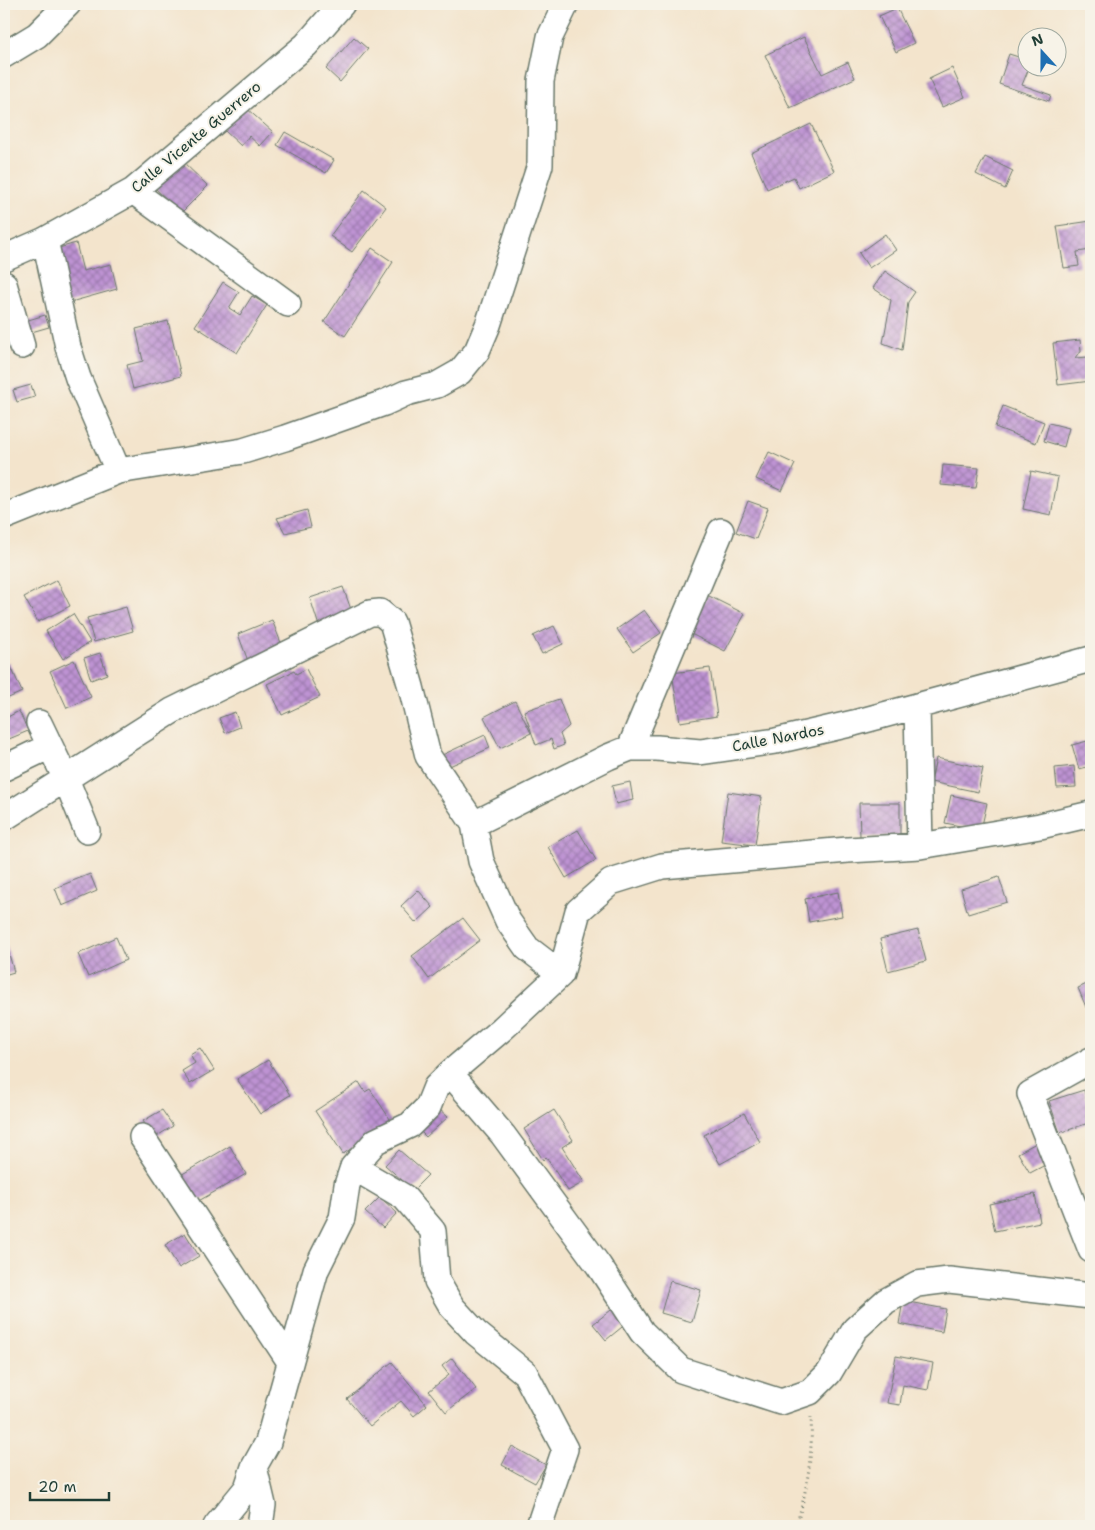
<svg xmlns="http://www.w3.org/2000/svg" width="1095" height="1530" font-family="'Shantell Sans',sans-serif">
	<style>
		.building { fill: url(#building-cross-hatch) }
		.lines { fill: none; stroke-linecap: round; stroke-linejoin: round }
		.street-casing { stroke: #697769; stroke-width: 28 }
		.path { stroke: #697769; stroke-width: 3; stroke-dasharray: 1 4; stroke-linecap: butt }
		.street { stroke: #fff; stroke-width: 25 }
		.labels { text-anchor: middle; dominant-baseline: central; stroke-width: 4; stroke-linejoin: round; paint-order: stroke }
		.street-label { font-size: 15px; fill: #1f3d34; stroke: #f7f3e8 }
	</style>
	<defs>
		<pattern id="building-cross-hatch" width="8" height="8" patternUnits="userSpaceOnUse" patternTransform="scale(1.25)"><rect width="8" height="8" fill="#be93d3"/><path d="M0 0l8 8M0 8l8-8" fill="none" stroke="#9a79ac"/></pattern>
	</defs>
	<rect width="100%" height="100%" fill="#f7f3e8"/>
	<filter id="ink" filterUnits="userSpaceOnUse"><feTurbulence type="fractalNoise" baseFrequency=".02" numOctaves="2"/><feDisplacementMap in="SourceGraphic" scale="10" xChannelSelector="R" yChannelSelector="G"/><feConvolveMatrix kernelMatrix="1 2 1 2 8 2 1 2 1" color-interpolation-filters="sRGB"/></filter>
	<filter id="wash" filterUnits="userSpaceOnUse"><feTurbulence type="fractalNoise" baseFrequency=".0096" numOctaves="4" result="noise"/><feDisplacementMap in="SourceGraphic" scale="20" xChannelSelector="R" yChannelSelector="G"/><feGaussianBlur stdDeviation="1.12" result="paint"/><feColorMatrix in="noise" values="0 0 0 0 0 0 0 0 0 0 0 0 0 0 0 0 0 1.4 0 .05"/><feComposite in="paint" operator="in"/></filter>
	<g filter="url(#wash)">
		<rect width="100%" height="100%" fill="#f3e4cc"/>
		<g id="blocks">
			<path class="building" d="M897,8L914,43L896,52L879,16Z
				M354,37L368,49L340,82L326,69Z
				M804,37L822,74L848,62L855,78L790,108L765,55Z
				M1009,54L1028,60L1029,68L1022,85L1051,95L1049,101L999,84Z
				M952,68L965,97L942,107L929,79Z
				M245,107L273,132L260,146L249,136L241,146L224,130Z
				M811,124L834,171L799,188L794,177L767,189L751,153Z
				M285,132L334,160L326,173L277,145Z
				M985,157L1013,171L1005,189L976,174Z
				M181,160L208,186L181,213L154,187Z
				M364,190L386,207L352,252L330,236Z
				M1091,221V250L1077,252L1079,266L1064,268L1057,226Z
				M885,234L896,250L869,268L859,253Z
				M76,243L83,271L111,264L117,289L67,303L52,250Z
				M372,248L393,262L345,336L324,322Z
				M885,271L915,292L908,302L902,350L883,343L891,300L873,288Z
				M223,282L239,292L229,308L240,315L252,296L267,305L237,353L195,326Z
				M45,315L49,327L28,333L25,321Z
				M168,321L181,376L133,389L127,365L143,361L136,329Z
				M1080,340L1081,352L1077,355L1075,358L1088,357L1091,381L1058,385L1053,343Z
				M31,385L35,397L17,402L13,390Z
				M1003,406L1044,422L1036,443L995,427Z
				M1049,423L1069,428L1064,447L1044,441Z
				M769,452L795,464L782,491L756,479Z
				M943,465L979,468L976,488L941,485Z
				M1031,471L1058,477L1051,515L1023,509Z
				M748,501L768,508L756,539L736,532Z
				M307,510L311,527L285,533L277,518Z
				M57,580L70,606L38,622L24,597Z
				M343,587L353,615L319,626L310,598Z
				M707,595L745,614L725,651L687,632Z
				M126,607L133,631L94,642L87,618Z
				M644,610L661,633L633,652L617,629Z
				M73,614L90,642L63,659L46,631Z
				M272,620L283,648L248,661L238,634Z
				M554,626L563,644L542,654L533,636Z
				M100,653L107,674L91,680L84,658Z
				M74,660L91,697L67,708L50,671Z
				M9,662L22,692L4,700V664Z
				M710,668L717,716L680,722L672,673Z
				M306,669L320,697L282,715L267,684L294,671L296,674Z
				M559,699L569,726L560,734L564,745L554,749L551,739L536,745L524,711Z
				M515,701L531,733L500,748L484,717Z
				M19,711L28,731L9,739L4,729V719Z
				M235,712L240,727L225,733L219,718Z
				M485,735L490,748L445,768L440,756Z
				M1091,740V766L1079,769L1072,745Z
				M936,758L983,768L978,792L931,782Z
				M1074,766L1076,787L1057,788L1055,768Z
				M630,782L633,800L616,804L612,786Z
				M728,792L762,797L755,845L721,841Z
				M951,795L987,803L981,830L945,823Z
				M859,803H900V836L860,837Z
				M578,830L596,860L566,878L548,847Z
				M90,874L97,891L62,906L55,888Z
				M999,877L1007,902L968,914L961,889Z
				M418,890L433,907L416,923L401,906Z
				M838,892L842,916L809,922L805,899Z
				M463,918L480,940L429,979L412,956Z
				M918,930L926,961L888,971L880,939Z
				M116,937L126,960L88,977L78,954Z
				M7,947L14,972L4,975V948Z
				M1091,982V1019L1078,988Z
				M200,1048L214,1070L190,1084L182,1071L195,1063L190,1054Z
				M268,1060L290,1095L260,1114L237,1079Z
				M359,1082L365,1092L370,1089L392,1122L343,1154L315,1111Z
				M1084,1090L1091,1113V1122L1060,1133L1049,1101Z
				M439,1109L448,1117L426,1137L418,1129Z
				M162,1110L173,1126L154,1138L143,1121Z
				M554,1110L573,1140L562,1147L584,1182L568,1191L546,1157L543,1160L524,1129Z
				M744,1113L760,1142L720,1164L704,1135Z
				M1036,1143L1047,1164L1030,1173L1018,1153Z
				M230,1146L246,1174L195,1203L179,1176Z
				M399,1150L428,1175L413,1190L385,1165Z
				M1035,1194L1040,1222L995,1231L989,1204Z
				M380,1197L397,1213L383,1228L365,1212Z
				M185,1233L199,1256L179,1268L165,1245Z
				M670,1281L701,1290L692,1322L661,1313Z
				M903,1301L946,1309L942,1332L899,1324Z
				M615,1307L627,1323L606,1340L593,1324Z
				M896,1356L933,1363L928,1390L903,1385L900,1405L887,1403Z
				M452,1358L476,1389L446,1412L429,1391L449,1375L442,1366Z
				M392,1362L427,1405L414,1416L401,1401L370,1426L347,1399Z
				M512,1446L546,1465L535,1483L502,1465Z"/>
		</g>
	</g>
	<g filter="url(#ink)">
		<use href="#blocks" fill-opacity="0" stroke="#697769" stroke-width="1"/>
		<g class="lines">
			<defs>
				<path id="street" d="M4,55L37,35L68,4
					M133,191L288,304
					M45,240L68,347L78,378L118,471
					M4,258L45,240L133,191L306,45L342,4
					M4,284L22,346
					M4,517L118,471L243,451L285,438L384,403L406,393L437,385L460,372L477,351L488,325L540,165L541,81L550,37L566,4
					M917,706L920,846
					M39,723L66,779L87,831
					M630,748L721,531
					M4,768L50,746
					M4,818L172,711L370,613L380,612L392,622L411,687L428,756L474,824L481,861L508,921L527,948L561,974
					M474,824L608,757L630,748H657L700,752L776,741L854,723L1091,659
					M1091,1060L1030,1094L1091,1250
					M450,1073L503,1135L599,1266L642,1332L681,1370L781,1402L810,1392L829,1373L855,1329L886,1301L917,1284L949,1280L1091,1296
					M142,1137L290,1362
					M353,1167L404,1197L433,1231L437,1281L452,1307L476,1333L525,1373L565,1449L539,1526
					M254,1467L263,1505L260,1526
					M216,1526L247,1488L254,1467L268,1442L316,1270L342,1218L347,1185L353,1167L376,1141L410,1125L428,1107L436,1087L450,1073L502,1029L561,974L578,911L611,882L662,866L848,850L920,846L1040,826L1091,814"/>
			</defs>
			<use href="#street" class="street-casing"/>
			<path class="path" d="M796,1526C807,1492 813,1453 811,1417"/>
			<use href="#street" class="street"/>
		</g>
	</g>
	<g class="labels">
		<g class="street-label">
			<text transform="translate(196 137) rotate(-40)">Calle Vicente Guerrero</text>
			<text transform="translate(778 738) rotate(-11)">Calle Nardos</text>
		</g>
	</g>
	<rect width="1095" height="1530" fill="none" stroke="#f7f3e8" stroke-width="20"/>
	<g transform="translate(1042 52) rotate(339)"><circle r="24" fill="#f7f3e8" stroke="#a1aaa0"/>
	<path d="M0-4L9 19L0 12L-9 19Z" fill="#1f6fb2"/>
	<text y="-8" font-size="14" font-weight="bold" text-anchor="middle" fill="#1f3d34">N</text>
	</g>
	<path d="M30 1492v8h79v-8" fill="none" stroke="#1f3d34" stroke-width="2.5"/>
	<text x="38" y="1492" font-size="15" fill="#1f3d34" stroke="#f7f3e8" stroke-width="4" paint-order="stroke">20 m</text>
</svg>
